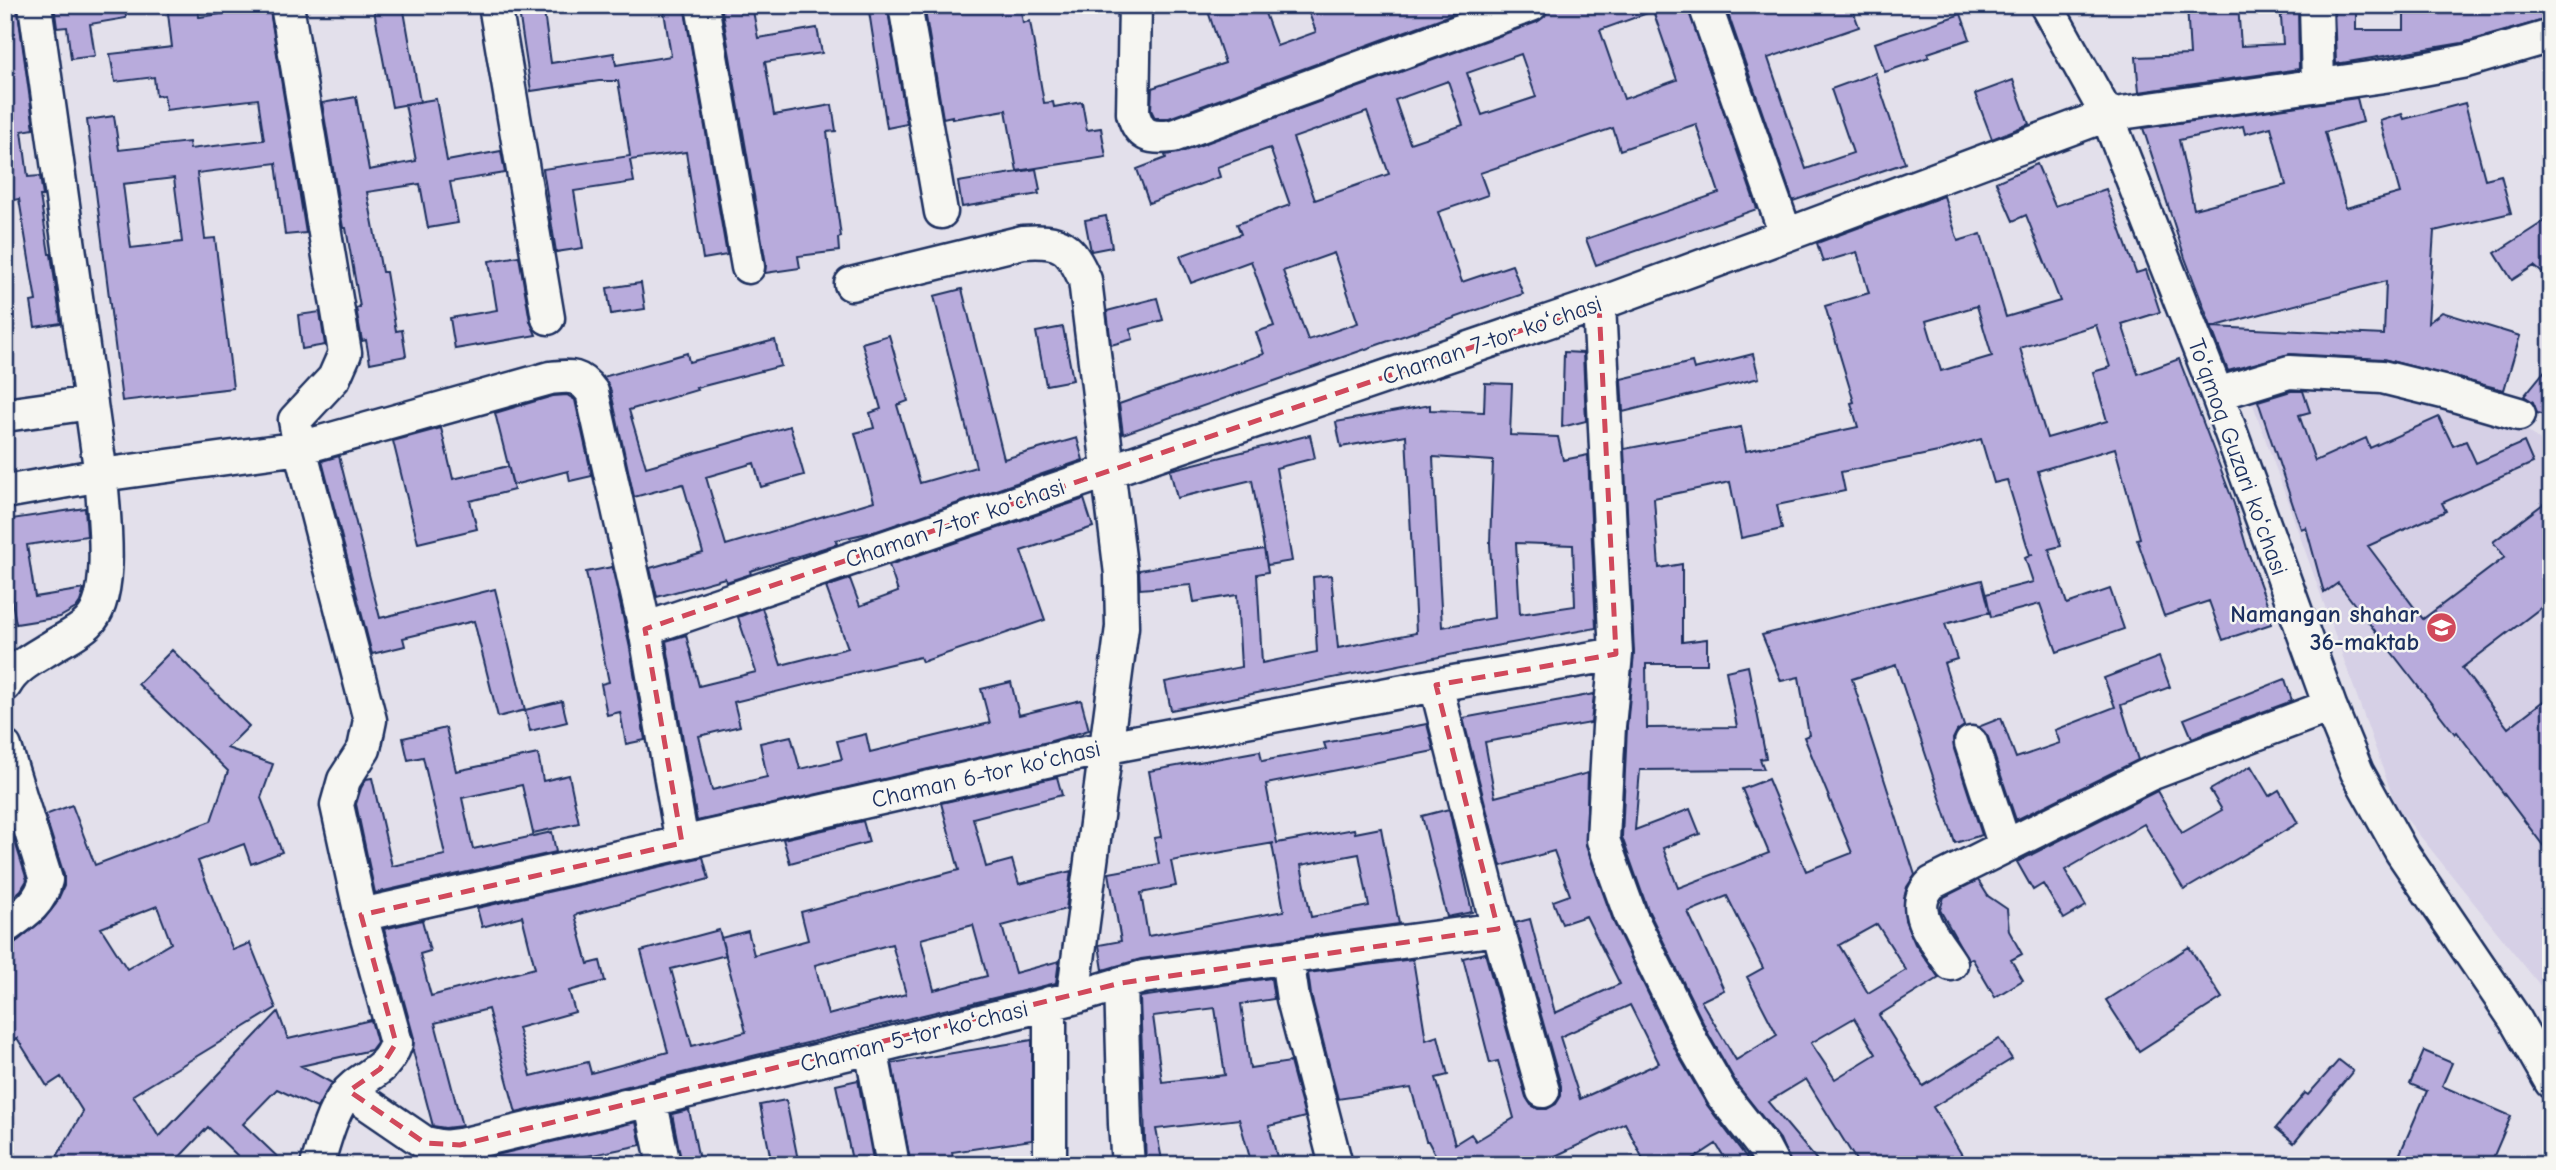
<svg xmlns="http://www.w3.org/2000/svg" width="2556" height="1170" font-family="'Comic Neue',sans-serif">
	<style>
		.built { fill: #d6d0e6 }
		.building { fill: #b8abdc; stroke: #1b2f5e; stroke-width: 2; fill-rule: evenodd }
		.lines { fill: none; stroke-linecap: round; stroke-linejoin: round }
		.minor-casing { stroke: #1b2f5e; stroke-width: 37 }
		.minor { stroke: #f6f6f2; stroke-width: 32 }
		.marked { fill: none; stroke: #d1495b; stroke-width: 5; stroke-dasharray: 14 9; stroke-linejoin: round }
		.labels { text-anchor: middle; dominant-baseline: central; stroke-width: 5; stroke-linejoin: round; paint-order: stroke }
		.street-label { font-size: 24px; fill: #1b2f5e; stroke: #f6f6f2 }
		.poi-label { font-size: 24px; font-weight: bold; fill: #1b2f5e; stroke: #f6f6f2; text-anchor: end }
	</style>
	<rect width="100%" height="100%" fill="#e3e0eb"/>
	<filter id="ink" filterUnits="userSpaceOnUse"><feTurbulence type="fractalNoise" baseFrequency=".0143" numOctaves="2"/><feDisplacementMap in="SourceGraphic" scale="14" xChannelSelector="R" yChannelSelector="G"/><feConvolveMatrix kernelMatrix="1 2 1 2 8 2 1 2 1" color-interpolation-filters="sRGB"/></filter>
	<g filter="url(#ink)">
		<path class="built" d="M2298,377L2520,424L2551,450V999L2396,806L2249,393Z"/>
		<path class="building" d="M5,5H17L34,129L22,131L28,177L40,176L43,196H40L49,254H51L61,323L35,327L31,302L36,301L19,199L5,202Z
			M54,5H125L126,18L90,24L95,56L71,59L67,27L57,28Z
			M167,5H197L199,17L249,10L248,5H269L306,233L285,235L276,163L197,173L205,239L215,238L233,388L122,401L87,120L114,116L119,150L189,142L190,149L264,140L258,99L166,110L164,95L156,96L154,77L115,82L110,54L172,47ZM174,178L182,242L131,248L123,184Z
			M373,5H403L420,102L392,107Z
			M518,5H543L551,63L614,53L616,65L671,56L663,5H684L727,255L703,259L686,152L630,160L634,182L574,191L583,248L556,252L543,169L630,156L624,116L618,81H599L531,91Z
			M721,5H752L758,38L817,28L822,53L765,62L774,115L832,105L836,131L827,132L841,237L838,238L839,251L798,256L800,268L765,273L766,264Z
			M868,5H887L907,124L887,128Z
			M924,5H1020L1023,23L1030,21L1044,103L1053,102L1054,107L1082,102L1087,130L1101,128L1106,157L1017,171L1006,110L952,119V116L943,118Z
			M1206,5H1262L1277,46L1316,32L1306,5H1477L1169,118H1155L1151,110L1152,88L1225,63Z
			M1549,5H1687L1757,209L1596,265L1586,239L1719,193L1696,124L1620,150L1613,128L1480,173L1488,195L1438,212L1462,282L1512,265L1523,294L1123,434L1119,404L1264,354L1256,332L1274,326L1251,261L1191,283L1180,256L1241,234L1237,224L1290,205L1270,148L1217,167L1220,177L1149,203L1137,169L1166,158L1165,155L1179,153L1537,22L1545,16ZM1653,11L1677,80L1624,99L1600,30ZM1521,54L1536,97L1482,115L1467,73ZM1448,81L1463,125L1410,143L1395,100ZM1367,112L1389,174L1315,200L1293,138ZM1334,253L1358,323L1308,340L1283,271Z
			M1725,5H1749L1751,11L1770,5H1851L1859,27L1768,58L1788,117L1806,169L1853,153L1831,89L1875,73L1905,163L1793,201Z
			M2187,5H2238L2241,46L2283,44L2280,5H2298L2299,69L2139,92L2136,57L2190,55Z
			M2334,5H2356V30H2404V5H2551V18L2462,43L2336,64Z
			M1961,14L1970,39L1928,53L1929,57L1885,72L1875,43Z
			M2013,80L2029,124L1992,139L1975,94Z
			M356,97L369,170L416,161L405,104L436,99L447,161L501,151L505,173L450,182L458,223L428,228L420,184L367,192L382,272H386L396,331L402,330L406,356L370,363L366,340L362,341L356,308L360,307L346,228H343L322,103Z
			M2357,98L2363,122L2325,132L2346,208L2400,193L2380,121L2402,114L2404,119L2465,103L2485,179L2501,175L2511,213L2434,231L2428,323L2442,312L2520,336L2504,390L2383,359L2290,354L2228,371L2185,258L2143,128ZM2243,126L2245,134L2271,127L2286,185L2194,209L2179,140ZM2386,281L2384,335L2212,327Z
			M2037,164L2055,206L2106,189L2136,273L2146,270L2160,312L2122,324L2138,374L2179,359L2234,504L2248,552L2271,614V624L2223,640L2209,601L2164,616L2137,539L2140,538L2115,448L2038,471L2061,546L2049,549L2067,604L2110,589L2124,629L2057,652L2040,604L1991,617L1986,594L2033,582L2025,558L2033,554L2030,555L2007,480L1994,483L1981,439L1938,452L1841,472L1845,491L1777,505L1782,529L1741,538L1730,482L1654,498L1659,568L1682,564V642L1707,639V664H1646L1647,728L1737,727L1726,671L1748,666L1766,758L1760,759L1764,769L1640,770L1635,830L1690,809L1700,834L1663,848L1678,888L1769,853L1742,789L1768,779L1806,871L1852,853L1804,737L1809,735L1799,677L1781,681L1762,635L1982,580L1990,612L1945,624L1957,659L1944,663L1964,726L1957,731L1953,739L1954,749L1982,835L1955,843L1896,665L1852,679L1915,875L1907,887L1904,898L1905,920L1915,944L1939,978L1879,1015L1923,1086L1999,1039L2012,1059L1933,1107L1968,1165H1859L1806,1079L1768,1102L1821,1165H1791L1780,1139L1738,1086L1709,1035L1648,910L1622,837L1627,727L1634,653L1624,449L1741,427L1746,451L1858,427L1851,403L1854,402L1825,306L1869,293L1857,252L1823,262L1817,243L1944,196L1958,241L1981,234L2006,317L2060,301L2026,215L2013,221L1996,182ZM1977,306L1992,356L1941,371L1926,321ZM2096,325L2110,367L2093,372L2107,421L2047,438L2020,348ZM1727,896L1763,968L1747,977L1777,1035L1736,1060L1701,1001L1724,990L1688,912ZM1877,924L1906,970L1868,993L1839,945ZM1854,1018L1876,1054L1835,1079L1811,1043Z
			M1036,169L1040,190L1038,191L1039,194L962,207L958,182Z
			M1106,216L1112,247L1091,251L1085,220Z
			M2551,217V280L2534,266L2512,280L2495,253Z
			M519,256L530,321L536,335L455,349L450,318L497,310L489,261Z
			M641,283L645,309L611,314L607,288Z
			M962,289L1004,459L1077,438L1083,460L877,531L836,540L837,544L750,571L751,574L726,582L725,578L657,597L650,568L703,553L683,484L634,497L610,388L603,377L687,353L689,362L775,340L781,366L696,388L697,390L629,410L646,467L790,426L804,475L761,487L754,463L706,477L726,545L874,501L855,433L874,428L870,413L881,409L862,343L889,335L908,401L897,405L920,483L976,467L934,296Z
			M1157,298L1163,320L1130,329L1133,339L1111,345L1107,311Z
			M320,312L325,345L302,349L298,315Z
			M1063,327L1073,380L1046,385L1036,332Z
			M1564,352L1583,353L1586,421L1562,427Z
			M1753,354L1759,378L1623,412L1621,379L1692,362L1694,369Z
			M2551,363V401L2547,416L2537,413L2533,402L2524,396Z
			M1485,383L1512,384L1510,435L1558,437L1563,460L1588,455L1596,628L1495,646L1171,710L1165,682L1241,667L1237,595L1194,602L1191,585L1140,589L1139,570L1264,549L1268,572L1257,574L1262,663L1317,652L1313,577L1331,575L1338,648L1416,633L1406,435L1341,447L1336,422L1430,405V410L1484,412ZM1433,457L1493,461L1490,543L1494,618L1442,627ZM1516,543L1573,545L1575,606L1520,614Z
			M2291,391H2303L2310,412L2299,415L2315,461L2366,438L2370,448L2439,417L2453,446L2466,441L2476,463L2524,442L2533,463L2442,503L2446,511L2368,546L2423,619L2505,557L2493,542L2551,498V600L2462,668L2508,728L2551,695V856L2457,732L2455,734L2338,583L2324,593L2306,527L2301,529L2258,401Z
			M567,395L575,400L592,476L570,481L568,471L513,485L495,413L553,396Z
			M441,428L453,479L508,466L514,490L470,501L477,529L418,543L393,441Z
			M1310,435L1315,458L1276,468L1292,561L1267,565L1252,480L1177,498L1170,470Z
			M339,456L380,618L495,589L525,710L498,717L474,621L403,638L405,646L372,654L322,461Z
			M1084,499L1093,527L1021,551L1045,620L922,662L920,657L734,702L740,726L699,736L712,790L767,777L760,743L791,736L800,769L842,759L837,741L866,734L870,752L990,723L981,689L1011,682L1019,715L1081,700L1089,730L1048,742L697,821L666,641L686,635L699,686L756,672L738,617L762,608L781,665L848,648L826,587L850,579L860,606L898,592L889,565Z
			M85,508L87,536L27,545L35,597L84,589L80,602L76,608L60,617L16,624L5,561V520Z
			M612,567L630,648L645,740L626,744L620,712L607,715L601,684L609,682L586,572Z
			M172,650L249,726L227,748L273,764L261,798L282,852L251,864L244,844L198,861L233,950L250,943L276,1008L133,1095L159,1137L278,1012L288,1039L371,1020L377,1042L371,1050L301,1066L332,1083L317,1108L277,1089L243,1124L286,1165H247L208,1127L172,1165H52L83,1112L61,1077L47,1086L17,1038L5,1045V945L16,942L44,919L56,904L64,886V875L45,815L72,805L95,865L211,821L228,771L138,684ZM157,906L171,943L127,969L101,928Z
			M2159,657L2170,687L2121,705L2138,760L2016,820L1988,737L1978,727L2001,718L2016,758L2060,743L2055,730L2115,707L2104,678Z
			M2285,679L2292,701L2192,738L2184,719Z
			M1594,694L1591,723L1485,742L1495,797L1588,773L1586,846L1614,923L1677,1053L1707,1105L1752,1165H1729L1716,1144L1684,1165H1646L1625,1123L1551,1158L1555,1165H1422L1436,1156L1428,1141H1426L1411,1088L1338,1099L1311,995L1308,973L1413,959L1426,1040L1438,1036L1448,1075L1436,1078L1455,1144L1471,1134L1476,1141L1514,1118L1498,1061L1490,1063L1463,958L1485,953L1526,1097L1531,1105L1538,1109H1547L1556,1104L1561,1096V1086L1515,923L1530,919L1555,1013L1620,984L1586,916L1562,924L1553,901L1570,895L1554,851L1501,866L1463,718ZM1630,1005L1659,1063L1580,1099L1560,1037Z
			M562,701L567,722L530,731L525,710Z
			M1427,724L1434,751L1266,784L1277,843L1354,829L1355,833L1381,828L1399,924L1141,959L1103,970L1099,945L1121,941L1109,873L1159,864L1154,838L1161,837L1149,771L1260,751L1262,761L1326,749L1324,743ZM1274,843L1272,844L1284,911L1148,936L1141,893L1176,886L1171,861ZM1359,854L1369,906L1311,917L1301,865Z
			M446,728L456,771L538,754L543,781L569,775L579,823L533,833L522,785L462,798L473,849L552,832L556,852L375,893L356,804L361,788L366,779L372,778L392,866L445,855L423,757L408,760L403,738Z
			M2251,766L2269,796L2279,790L2298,823L2184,890L2144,824L2065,870L2086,906L2064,919L2043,884L2033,890L2017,862L2157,791L2182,833L2222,810L2210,790Z
			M1057,777L1062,795L973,818L986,867L1012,860L1019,884L1071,871L1066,909L1002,926L1015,973L1059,961L1056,983L516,1113L488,1009L435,1023L462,1126L445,1128L433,1126L413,1051L414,1038L384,929L422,920L430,951L420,954L431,996L535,968L522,916L482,927L477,908L703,857L709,879L575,915L588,964L600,961L605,981L569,991L575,1012L518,1028L531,1076L588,1062L591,1073L668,1052L641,951L719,930L726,955L671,969L692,1046L746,1032L721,938L748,931L754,955L808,940L801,912L959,870L941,803ZM973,925L987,976L934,990L921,939ZM892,944L906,994L828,1015L815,965Z
			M1449,809L1472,912L1447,917L1422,816Z
			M863,821L869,842L790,863L783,839Z
			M11,829L27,880L21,890L5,904V830Z
			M1978,880L1988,896L2007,909L2009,931L2022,954L2011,960L2023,980L1995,997L1972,958L1968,960L1940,910L1944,897Z
			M2189,947L2222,998L2139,1051L2106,1000Z
			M1271,978L1274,999L1241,1004L1250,1068L1290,1062L1305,1117L1269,1126L1279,1165H1252L1239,1119L1156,1129L1163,1165H1146L1140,997ZM1215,1008L1225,1075L1162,1082L1153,1016Z
			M1032,1040V1140L952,1152L954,1165H911L892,1063Z
			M2424,1051L2452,1063L2442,1086L2511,1116L2490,1165H2395L2427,1091L2410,1084Z
			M2339,1060L2353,1071L2294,1143L2276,1128L2305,1093L2308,1095Z
			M858,1080L874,1165H853L836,1085Z
			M786,1100L799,1165H772L760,1105Z
			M689,1110L700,1165H682L672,1114Z
			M636,1122L641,1145L578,1158L580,1165H476V1160Z"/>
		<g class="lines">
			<defs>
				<path id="minor" d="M35,5L101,475L300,448L550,378C570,376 579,374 592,392L645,629L1599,304L1786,235
					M287,5L345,353L334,378L295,420L300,448L370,720L364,749L344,780L337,805L361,915L396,1043C385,1076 361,1073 343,1098C330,1117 324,1143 317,1165
					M495,5L548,318
					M702,5L748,267
					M905,5L941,212
					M1135,5L1133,113C1139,136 1150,139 1173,136L1531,5
					M1705,5L1786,235L2107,115L2391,75L2466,61L2551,36
					M2046,5L2107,115L2217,394L2330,706L2357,772L2401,851L2515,1019L2551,1082
					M2316,5L2318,85
					M851,284L1023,242C1061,239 1070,246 1085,280L1121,574L1122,627L1073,998
					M1599,304L1616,654L1609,726L1603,840L1631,917L1693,1044L1723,1096L1764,1148L1773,1165
					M2217,394L2289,372L2382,377L2447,393L2519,414
					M5,415L91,403
					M5,492L101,475C103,512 116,597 88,623C79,632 66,638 56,644C38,656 16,665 5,685
					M645,629L682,843
					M1436,685L1498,929L1543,1091
					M1971,743L2005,846
					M5,747L46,880C40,904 25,913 5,927
					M361,915L1108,747L1436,685L1616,654
					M1287,958L1293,999L1336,1165
					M1951,964C1935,938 1905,910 1932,883L2150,774L2330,706
					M1121,983L1125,1124L1128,1165
					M1050,1003V1154
					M871,1048L893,1165
					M349,1091L425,1143L444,1147L460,1145L871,1048L1073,998L1143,977L1498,929
					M650,1099L664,1165"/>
			</defs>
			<use href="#minor" class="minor-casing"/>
			<use href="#minor" class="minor"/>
		</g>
	</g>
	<path class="marked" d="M1599,304L1616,654L1436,685L1498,929L1121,983L460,1145L425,1143L349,1091L380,1069L396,1043L361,915L682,843L645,629Z"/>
	<defs>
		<symbol id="school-disc" viewBox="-11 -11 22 22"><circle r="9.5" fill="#d1495b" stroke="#f6f6f2"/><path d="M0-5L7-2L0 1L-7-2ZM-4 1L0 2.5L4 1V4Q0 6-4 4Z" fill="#fff"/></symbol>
	</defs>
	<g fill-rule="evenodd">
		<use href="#school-disc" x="2424" y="610" width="35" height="35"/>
	</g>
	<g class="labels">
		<g class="street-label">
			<text transform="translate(1492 340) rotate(-19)">Chaman 7-tor koʻchasi</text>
			<text transform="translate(2238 457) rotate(70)">Toʻqmoq Guzari koʻchasi</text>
			<text transform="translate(955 523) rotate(-19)">Chaman 7-tor koʻchasi</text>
			<text transform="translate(986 774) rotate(-13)">Chaman 6-tor koʻchasi</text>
			<text transform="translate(914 1036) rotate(-14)">Chaman 5-tor koʻchasi</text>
		</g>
		<g class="poi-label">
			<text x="2419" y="614">Namangan shahar<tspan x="2419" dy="28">36-maktab</tspan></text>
		</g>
	</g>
	<rect width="2556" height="1170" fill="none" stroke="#f6f6f2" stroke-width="28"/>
	<rect x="14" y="14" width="2528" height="1142" fill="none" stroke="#1b2f5e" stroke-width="2.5" filter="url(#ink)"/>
</svg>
